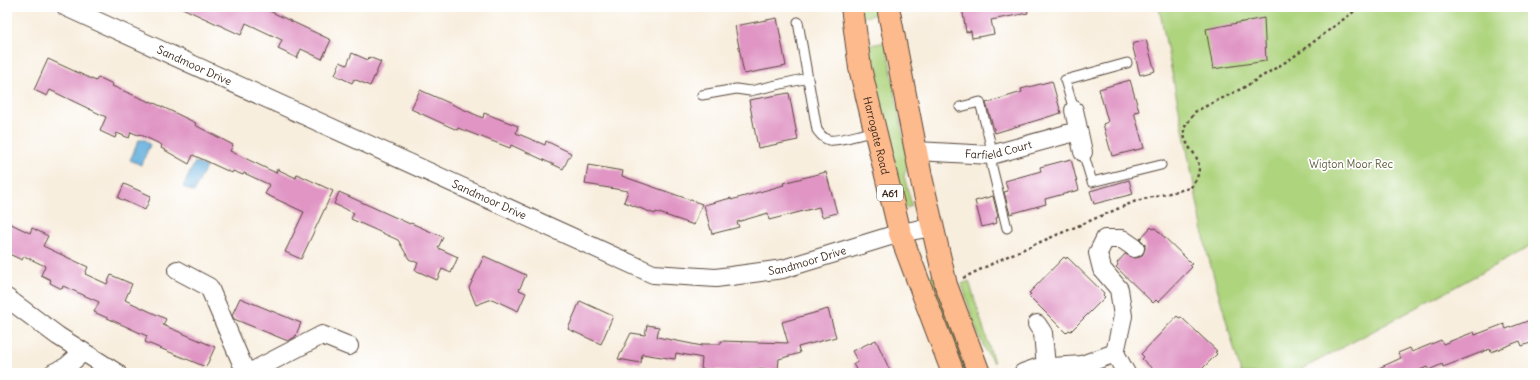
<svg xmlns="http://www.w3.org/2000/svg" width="1540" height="380" font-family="Delius,sans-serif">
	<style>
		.green { fill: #aed47e; stroke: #747f4e }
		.water { fill: #65b0dd; stroke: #506d7e }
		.building { fill: #e095c4 }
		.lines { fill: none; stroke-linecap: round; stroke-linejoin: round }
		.service-casing { stroke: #57473b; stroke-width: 11 }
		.minor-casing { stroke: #57473b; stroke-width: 20 }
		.trunk-casing { stroke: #57473b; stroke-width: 24 }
		.path { stroke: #57473b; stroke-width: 2.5; stroke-dasharray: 3 3; stroke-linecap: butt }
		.service { stroke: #fff; stroke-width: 9 }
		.minor { stroke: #fff; stroke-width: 18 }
		.trunk { stroke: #fcba8d; stroke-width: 22 }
		.labels { text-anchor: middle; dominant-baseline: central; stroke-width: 3.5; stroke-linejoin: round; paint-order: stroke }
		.shield { fill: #fff; stroke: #766a62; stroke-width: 1 }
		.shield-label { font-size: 10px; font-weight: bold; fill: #3b2a1e }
		.street-label { font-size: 11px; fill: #3b2a1e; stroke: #fff }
		.park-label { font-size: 11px; fill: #5e5d3b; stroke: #fff }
	</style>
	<rect width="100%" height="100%" fill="#fff"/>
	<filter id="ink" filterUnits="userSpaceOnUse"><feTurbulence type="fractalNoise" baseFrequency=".025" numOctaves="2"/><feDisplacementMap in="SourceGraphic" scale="8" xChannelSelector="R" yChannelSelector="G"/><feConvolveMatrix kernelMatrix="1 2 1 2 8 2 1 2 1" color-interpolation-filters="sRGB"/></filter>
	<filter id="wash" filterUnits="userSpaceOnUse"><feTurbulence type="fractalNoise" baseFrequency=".012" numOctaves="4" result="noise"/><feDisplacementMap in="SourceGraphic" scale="16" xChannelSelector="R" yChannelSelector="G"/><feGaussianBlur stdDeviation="0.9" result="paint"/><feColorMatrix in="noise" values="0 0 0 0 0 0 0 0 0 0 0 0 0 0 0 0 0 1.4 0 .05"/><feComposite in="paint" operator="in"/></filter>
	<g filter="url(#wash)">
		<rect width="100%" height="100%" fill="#f8eede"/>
		<path class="green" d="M859,7H879L880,13L861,18Z
			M1159,7H1533V245L1295,373H1241L1207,252Z
			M886,42L908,164L904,176L912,206L906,208L899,192L865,46Z
			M935,274L971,373H960L929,277Z
			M969,281L994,363C978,343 970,309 962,284Z"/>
		<path class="water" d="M139,140H146L150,145L141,165L130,160Z
			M195,162L206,167L194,192L183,187Z"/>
		<g id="blocks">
			<path class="building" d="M180,7H261L331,40L322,59L301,49L297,58L278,49L282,40L246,23L241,35Z
				M962,7H1027L1028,13L991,20L994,34L972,38L971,31L966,32Z
				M777,18L786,66L744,74L735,26Z
				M1264,18L1266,61L1213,69L1206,29Z
				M1146,40L1155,71L1140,75L1132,44Z
				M352,53L368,60L369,57L381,62L370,86L354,79L352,83L335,75L340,62L347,65Z
				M48,59L96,81L98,77L113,84L112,86L150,102V101L196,123L195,125L233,145L230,151L276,173L277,169L296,178L297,174L333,191L301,259L285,252L304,212L265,194L270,185L244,173L243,175L233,171L232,173L193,155L189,164L161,148L162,145L139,134L138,135L131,132L129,138L117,133L115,138L100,131L106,117L50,90L47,96L34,90Z
				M1130,80L1139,111L1134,112L1144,148L1112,156L1103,124L1108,122L1099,89Z
				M1052,81L1061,113L995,133L986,103L1022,92L1021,89Z
				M420,90L483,118L484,113L518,126L516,133L545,145L546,141L571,153L563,169L511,145L510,148L458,128L457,130L411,109Z
				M789,93L798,140L758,148L749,100Z
				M1071,159L1079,190L1045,199L1046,204L1010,214L1004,192L1008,191L1005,181L1041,171L1040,167Z
				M588,165L623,171L622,176L702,204L694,225L656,212L655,214L624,202L628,191L585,184Z
				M826,172L837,213L822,217L819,207L769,220L768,213L737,222L739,227L712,234L704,205L731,198V200L784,185L783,183Z
				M1129,180L1133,194L1094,204L1090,191Z
				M124,184L151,196L145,210L118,198Z
				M339,192L410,224L411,223L443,237L438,248L458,257L451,273L442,269L437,280L415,270L418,263L409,259L398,240L351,219L354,213L334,204Z
				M993,196L998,217L996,218L997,223L982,227L975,201Z
				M7,222L30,233L32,228L48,236L43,246L88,267L85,274L107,284L111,275L132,284L125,300L166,319L163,325L215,347L206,367L145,342L147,336L94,312L99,302L63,286L62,289L50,283L51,280L41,275L45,266L24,256L22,260L7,253Z
				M1151,227L1153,229L1155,228L1192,264L1190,265L1192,267L1158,302L1156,300L1153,303L1116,267L1118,265L1117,263L1125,254L1135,258L1140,257L1143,254L1145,249V244L1140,239Z
				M484,256L526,275L519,290L526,293L518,311L492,299L476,305L469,288Z
				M1064,257L1066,259L1067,257L1104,293L1103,295L1105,297L1071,331L1069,330L1066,333L1029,296L1031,294L1029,293Z
				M240,298L301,323L295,337L288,341L234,319L232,315Z
				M580,301L613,316L601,344L568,329Z
				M828,309L836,337L798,347L800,353L779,359L778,370L750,369L749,373H735V371L701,369L702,358L676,353L675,359L642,354L641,363L618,359L631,333L645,335L647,325L659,327L657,337L702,346V344H721V341L788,343L782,322Z
				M1177,316L1179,318L1181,317L1217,351L1215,352L1217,354L1198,373H1157L1142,359L1144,357L1141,354Z
				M1533,319V342L1522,346L1520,341L1491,352L1490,349L1443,367L1442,364L1429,370L1427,367L1413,373H1368L1401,358L1398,353L1410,348L1412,352L1441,340L1443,344L1474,332L1475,335L1504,324L1506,329Z
				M876,340L891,373H858L853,364L858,362L852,351Z"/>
		</g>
	</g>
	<g filter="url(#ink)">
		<use href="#blocks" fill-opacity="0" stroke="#57473b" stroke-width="1"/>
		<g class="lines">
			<defs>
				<path id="service" d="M798,22L817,130C820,134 823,139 829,140C838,142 865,133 875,131
					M702,95L736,89L750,91L808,78
					M960,107L980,102L990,142L992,167L1007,228
					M1074,110L1065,80L1127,63
					M1083,152L1092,182L1161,165"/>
				<g id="minor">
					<path id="s1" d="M66,7L653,274L716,278L783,269L900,233L932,227"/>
					<path d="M1074,110L1083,152"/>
					<path id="s2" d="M916,151L991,155L1078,131"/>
					<path d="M177,270L209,287L246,373"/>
					<path d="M7,298L58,336L117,373"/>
					<path d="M1037,324L1043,333L1046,367"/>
					<path d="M1115,353L1126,373"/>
					<path d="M53,373L66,367L83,352"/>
					<path d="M249,373L322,335L349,346"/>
					<path d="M1023,373L1037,368L1082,365L1115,353L1123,316L1119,289L1102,269L1098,253L1105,239H1122L1135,248"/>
				</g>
				<g id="trunk">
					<path id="s3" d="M852,7L860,68L900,233L953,373"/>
					<path d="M888,7L921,177L946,285L979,373"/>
				</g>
			</defs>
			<use href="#service" class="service-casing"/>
			<use href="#minor" class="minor-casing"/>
			<use href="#trunk" class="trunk-casing"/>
			<path class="path" d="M963,278L1010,255L1136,201L1190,188C1197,180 1202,170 1197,159C1195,153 1189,149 1187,143C1184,139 1184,133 1184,128L1196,111L1243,88L1292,58L1360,7"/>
			<use href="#service" class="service"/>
			<use href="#minor" class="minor"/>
			<use href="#trunk" class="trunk"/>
		</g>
	</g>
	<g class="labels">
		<rect class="shield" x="877" y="185" width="26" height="16" rx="3"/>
		<g class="shield-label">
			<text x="890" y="193">A61</text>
		</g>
		<g class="street-label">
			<text stroke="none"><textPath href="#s1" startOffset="141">Sandmoor Drive</textPath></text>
			<text stroke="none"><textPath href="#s3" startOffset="131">Harrogate Road</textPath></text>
			<text stroke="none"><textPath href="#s2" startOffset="83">Farfield Court</textPath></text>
			<text stroke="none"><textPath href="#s1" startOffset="465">Sandmoor Drive</textPath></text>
			<text stroke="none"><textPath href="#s1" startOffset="801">Sandmoor Drive</textPath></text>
		</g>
		<g class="park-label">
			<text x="1351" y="164">Wigton Moor Rec</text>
		</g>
	</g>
	<rect width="1540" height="380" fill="none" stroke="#fff" stroke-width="24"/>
</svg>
